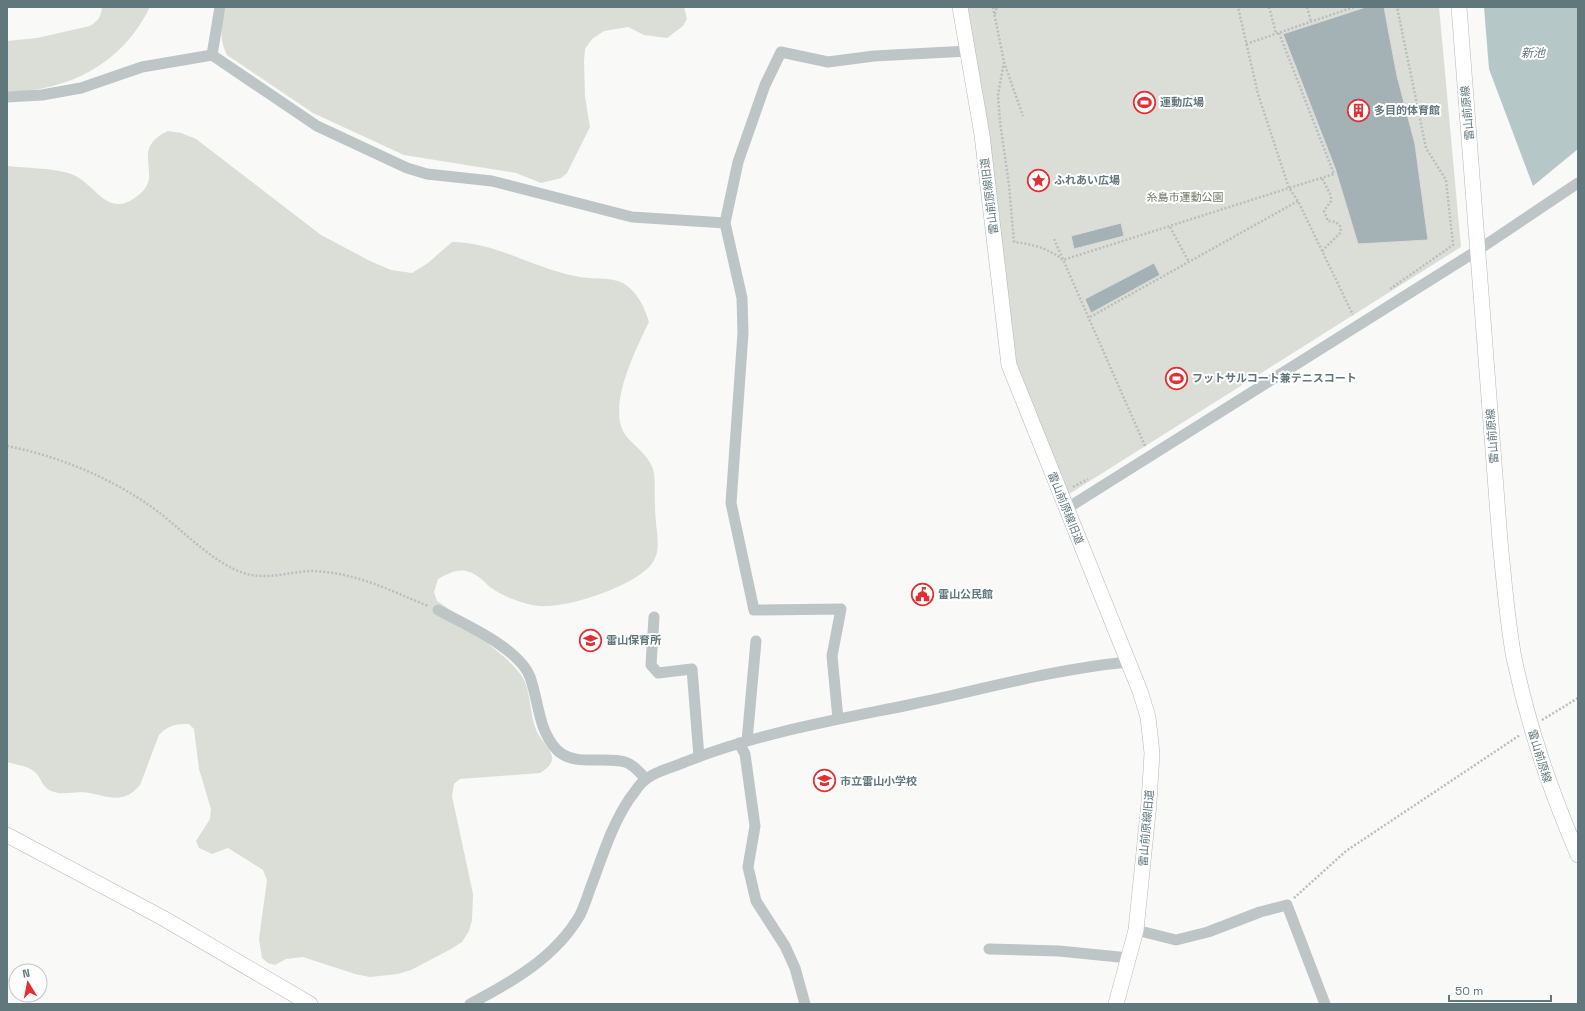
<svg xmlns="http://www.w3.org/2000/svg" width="1585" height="1011" font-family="'Space Grotesk','Noto Sans JP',sans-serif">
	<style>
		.green { fill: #dbded6 }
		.water { fill: #b5c7c7 }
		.building { fill: #a5b2b5; stroke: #dbdbd9 }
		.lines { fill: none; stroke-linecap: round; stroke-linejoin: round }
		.secondary-casing { stroke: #b0babc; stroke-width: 16 }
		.path { stroke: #b9bebf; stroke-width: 2.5; stroke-dasharray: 2 2; stroke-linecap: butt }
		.street { stroke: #bec5c7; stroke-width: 11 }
		.secondary { stroke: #fff; stroke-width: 15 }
		.labels { text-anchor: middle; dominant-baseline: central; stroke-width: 4; stroke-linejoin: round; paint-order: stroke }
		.poi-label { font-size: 11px; font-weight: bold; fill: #60777c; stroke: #fff; text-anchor: start }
		.street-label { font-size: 11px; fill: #60777c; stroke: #fff }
		.park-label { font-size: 11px; fill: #6d7a64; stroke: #fff }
		.water-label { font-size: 12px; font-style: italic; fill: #607b7c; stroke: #fff }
	</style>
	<rect width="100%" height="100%" fill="#f9f9f7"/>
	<path class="green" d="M102,7H150C122,64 69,91 7,92V41L37,38L90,26C98,21 101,17 102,7Z
		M226,7H684L687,19L683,26L667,38L644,35L628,27L604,31L592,39L585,49L584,61L585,97L590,127L567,173L561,178L541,183L516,173L404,155L313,113L227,55C218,36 222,27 226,7Z
		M963,7H1439L1461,247L1066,496L1013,363Z
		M168,131L181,133L196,139L321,235L370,261L391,270L412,273L428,263L452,242C495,242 533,268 575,276C590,280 608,276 623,283C637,291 645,308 649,322C636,349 609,402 623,431C630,444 647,452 653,469C656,480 654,493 655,505C655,514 656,523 657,532C658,542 659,553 653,562C638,586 560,612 532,605C520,602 507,598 496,591C485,585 479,573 466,571C456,569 447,574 438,579L434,592L437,601C457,613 474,630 491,646C503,656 515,665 523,678C532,695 529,715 537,732C545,748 565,758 540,773L460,779L454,784L452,796L473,894L472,920L469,931L462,942L451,949L411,970L398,974L370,977L355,974L303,957L286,959L275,965L268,963L262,958L259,939L267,880L263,870L228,848L212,854L199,848L196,841L210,819L211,809L199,769L194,729L189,724C176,724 168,725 159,735L140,785C122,807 104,794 82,792C71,792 60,796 49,790C42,786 41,778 36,773C30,766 16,765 7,762V166C27,168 49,168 68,173C97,181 106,224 141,193C163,174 129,149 168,131Z"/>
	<path class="water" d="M1484,7H1578V149L1533,186L1489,69Z"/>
	<path class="building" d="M1366,7H1384L1397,76L1415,144L1428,240L1358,244L1335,168L1283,34Z
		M1121,223L1124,236L1074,249L1071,236Z
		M1154,263L1160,275L1091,313L1085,299Z"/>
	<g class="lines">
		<defs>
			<path id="secondary" d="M960,7L982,135L1009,365L1140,691L1148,717L1152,753L1149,803L1136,930L1116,1004
				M1459,7L1500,541C1504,580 1507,620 1514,658C1529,729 1550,789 1578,855
				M7,835L163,918L310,1004"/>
		</defs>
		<use href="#secondary" class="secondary-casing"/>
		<path class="path" d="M993,7L1004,62L998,95L1000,122L1009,185L1014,242C1032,244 1048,248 1063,260L1289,188L1258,94L1238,7
			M1269,7L1276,33
			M1307,7L1311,22
			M995,14L997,7
			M1279,33L1334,174L1289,188L1298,201L1353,315
			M1246,44L1354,7
			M1004,62L1023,116
			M1170,227L1189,262
			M1054,239L1145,446
			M1322,251L1341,232L1340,226L1336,222L1328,221L1324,211L1331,201V196L1322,178
			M1390,289L1453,245L1446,180L1426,148L1397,7
			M1090,317L1298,201
			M7,446C57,456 104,475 146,503C178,524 211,564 247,574C270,580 292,571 313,571C357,573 389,590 428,606
			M1073,487L1088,479
			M1542,720L1578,698
			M1294,898L1346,851L1520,735"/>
		<path class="street" d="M212,55L220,7
			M7,97L42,95L81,88L142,67L212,55L317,126L407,168L427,174L492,181L632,217L725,223
			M1066,509L1478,250L1578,183
			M438,610C464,624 519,648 530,677C539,702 538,730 557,750C574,767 605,756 625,762C633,764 640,773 646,779
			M654,617L651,665L658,673L692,669L699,757
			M838,719L832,656L841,609L754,610L731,503L743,333L742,298L725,223L738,162L765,85L781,52L828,62L874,56L968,51
			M747,741L756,641
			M739,743L745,754L755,826L748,867L756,901L785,946L795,968L805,1004
			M1136,930L1176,940L1208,932L1260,912L1287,905L1325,1004
			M989,949L1059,951L1129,958
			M470,1004C512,982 556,957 580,915C584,907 587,898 590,889C602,858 611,826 630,798C635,792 639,784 645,780C653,772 674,767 685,762C758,733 836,720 913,704C984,689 1055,669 1128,662"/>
		<use href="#secondary" class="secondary"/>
	</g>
	<defs>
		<symbol id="stadium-ring" viewBox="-11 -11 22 22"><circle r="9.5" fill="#fff" stroke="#e12f32" stroke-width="1.5"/><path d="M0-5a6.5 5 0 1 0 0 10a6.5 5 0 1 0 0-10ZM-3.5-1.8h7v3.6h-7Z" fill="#e12f32"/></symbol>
		<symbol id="building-ring" viewBox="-11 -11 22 22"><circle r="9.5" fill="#fff" stroke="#e12f32" stroke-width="1.5"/><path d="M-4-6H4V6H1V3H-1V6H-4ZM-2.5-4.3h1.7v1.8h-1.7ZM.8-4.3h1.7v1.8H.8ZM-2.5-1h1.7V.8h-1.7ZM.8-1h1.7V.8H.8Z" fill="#e12f32"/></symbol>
		<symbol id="sight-ring" viewBox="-11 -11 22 22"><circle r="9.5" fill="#fff" stroke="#e12f32" stroke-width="1.5"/><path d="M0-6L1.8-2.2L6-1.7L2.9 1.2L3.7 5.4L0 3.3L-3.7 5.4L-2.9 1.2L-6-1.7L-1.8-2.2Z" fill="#e12f32"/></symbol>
		<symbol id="civic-ring" viewBox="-11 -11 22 22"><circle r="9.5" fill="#fff" stroke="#e12f32" stroke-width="1.5"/><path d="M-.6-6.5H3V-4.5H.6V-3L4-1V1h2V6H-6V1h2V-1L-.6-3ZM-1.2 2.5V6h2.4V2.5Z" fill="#e12f32"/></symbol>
		<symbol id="school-ring" viewBox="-11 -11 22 22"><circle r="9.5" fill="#fff" stroke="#e12f32" stroke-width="1.5"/><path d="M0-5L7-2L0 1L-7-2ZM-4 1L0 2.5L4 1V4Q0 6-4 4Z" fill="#e12f32"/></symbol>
	</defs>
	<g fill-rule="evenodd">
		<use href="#stadium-ring" x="1132" y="90" width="25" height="25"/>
		<use href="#building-ring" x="1346" y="98" width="25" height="25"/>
		<use href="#sight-ring" x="1026" y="168" width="25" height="25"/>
		<use href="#stadium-ring" x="1164" y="366" width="25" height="25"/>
		<use href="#civic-ring" x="910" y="582" width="25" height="25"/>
		<use href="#school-ring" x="578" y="628" width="25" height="25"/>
		<use href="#school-ring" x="812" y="768" width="25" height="25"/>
	</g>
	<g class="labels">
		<g class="poi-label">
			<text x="1160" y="102">運動広場</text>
			<text x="1374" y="110">多目的体育館</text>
			<text x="1054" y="180">ふれあい広場</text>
			<text x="1192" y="378">フットサルコート兼テニスコート</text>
			<text x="938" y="594">雷山公民館</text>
			<text x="606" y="640">雷山保育所</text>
			<text x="840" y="781">市立雷山小学校</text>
		</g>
		<g class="street-label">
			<text transform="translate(1467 113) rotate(-95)">雷山前原線</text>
			<text transform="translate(989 196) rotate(-97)">雷山前原線旧道</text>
			<text transform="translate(1492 436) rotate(-94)">雷山前原線</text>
			<text transform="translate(1066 508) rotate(68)">雷山前原線旧道</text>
			<text transform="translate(1540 756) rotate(73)">雷山前原線</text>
			<text transform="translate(1146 828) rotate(-85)">雷山前原線旧道</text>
		</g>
		<g class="park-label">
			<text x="1185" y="197">糸島市運動公園</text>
		</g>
		<g class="water-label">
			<text x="1533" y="53">新池</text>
		</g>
	</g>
	<rect width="1585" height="1011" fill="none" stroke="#60777c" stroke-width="16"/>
	<g transform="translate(28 983) rotate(350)"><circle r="19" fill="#ffffff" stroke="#bfc9cb"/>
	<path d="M0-3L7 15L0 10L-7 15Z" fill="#e12f32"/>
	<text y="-6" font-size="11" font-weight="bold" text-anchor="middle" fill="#60777c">N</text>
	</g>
	<path d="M1449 995v6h102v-6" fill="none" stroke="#60777c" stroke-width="2"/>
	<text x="1455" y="995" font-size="12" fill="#60777c" stroke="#ffffff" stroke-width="3" paint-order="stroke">50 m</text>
</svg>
